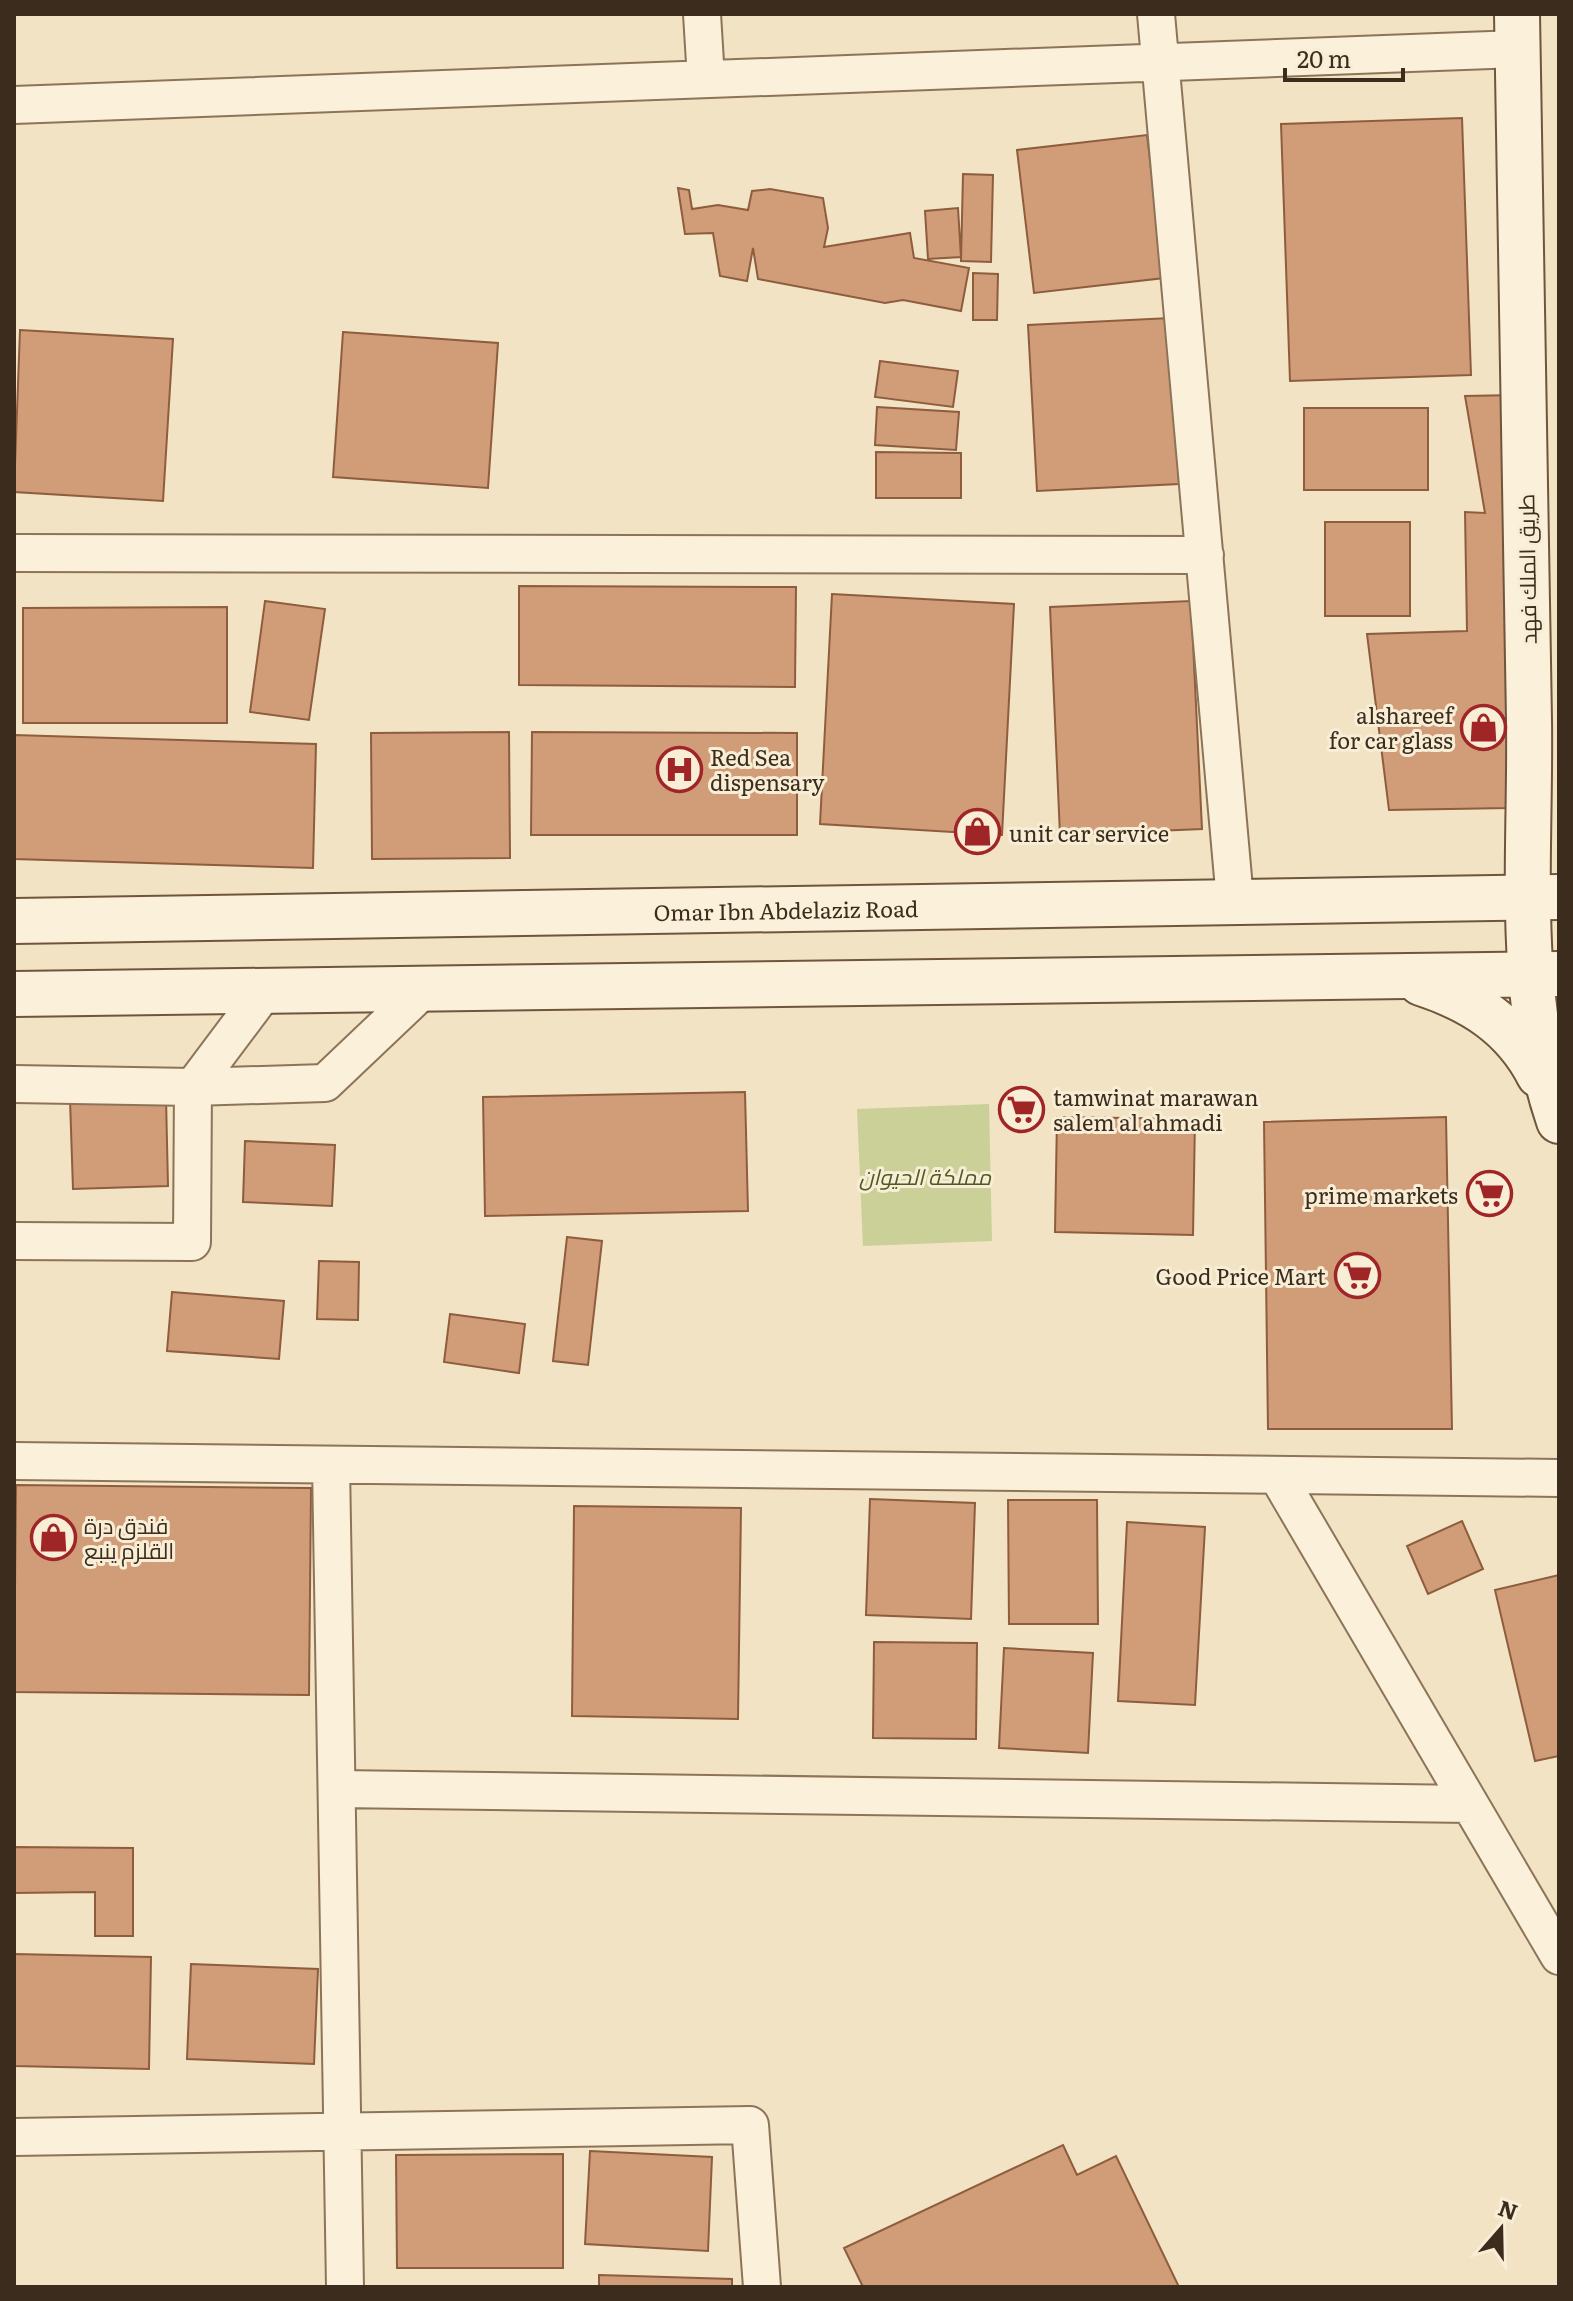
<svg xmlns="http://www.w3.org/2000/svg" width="1573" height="2301" font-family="Literata,Cairo,serif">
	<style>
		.green { fill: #cad097 }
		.building { fill: #d19c78; stroke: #8e5d3d; stroke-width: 2 }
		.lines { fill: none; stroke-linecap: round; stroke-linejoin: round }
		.minor-casing { stroke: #8d7459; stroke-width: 40 }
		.secondary-casing { stroke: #6f553c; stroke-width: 48 }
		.minor { stroke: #fbf0d9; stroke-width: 36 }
		.secondary { stroke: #fbf0d9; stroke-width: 44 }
		.labels { text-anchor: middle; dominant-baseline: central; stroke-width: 6; stroke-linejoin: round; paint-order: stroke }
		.street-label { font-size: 22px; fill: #3c2c1e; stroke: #f8edd5 }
		.poi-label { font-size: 22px; fill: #3c2c1e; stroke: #f8edd5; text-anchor: start }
		.park-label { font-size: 22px; font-style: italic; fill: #4d5a23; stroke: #f8edd5 }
	</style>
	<rect width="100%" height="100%" fill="#f1e3c4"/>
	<path class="green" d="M989,1104L992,1241L863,1246L857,1109Z"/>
	<path class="building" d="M1462,118L1471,375L1290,381L1281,124Z
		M1147,135L1164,278L1034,293L1017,150Z
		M963,174L993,175L991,262L961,261Z
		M678,188L689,190L692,209L718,205L748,210L752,191L770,189L823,198L828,228L824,247L910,233L914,258L969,268L961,311L903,300L885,303L758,279L753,248L747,281L720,276L713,233L685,234Z
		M958,208L961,257L928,259L925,211Z
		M973,273L998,274L997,320H973Z
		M1170,318L1179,484L1037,491L1028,325Z
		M20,330L173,339L163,501L14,492Z
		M343,332L498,343L488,488L333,477Z
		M880,361L958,371L953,407L875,397Z
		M1516,395L1509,808L1389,810L1367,634L1467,631L1465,512L1485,513L1465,396Z
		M877,407L959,412L956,450L875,445Z
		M1304,408H1428V490H1304Z
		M876,452L961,453V498H876Z
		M1325,522H1410V616H1325Z
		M519,586L796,587L795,687L519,685Z
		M832,594L1014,604L1002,835L820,824Z
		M265,601L325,609L309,720L250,712Z
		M1191,601L1202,829L1060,835L1050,607Z
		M227,607V723H23V608Z
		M509,732L510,858L372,859L371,733Z
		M532,732L797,733V835H531Z
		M14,735L316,744L313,868L14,859Z
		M745,1092L748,1211L485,1216L483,1097Z
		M166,1098L168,1186L73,1189L70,1100Z
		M1057,1117L1195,1119L1193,1235L1055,1232Z
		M1446,1117L1452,1429H1268L1264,1122Z
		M245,1141L335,1145L332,1206L243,1202Z
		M567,1237L602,1241L588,1365L553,1361Z
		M319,1261L359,1262L358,1320L317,1319Z
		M172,1292L284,1301L279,1359L167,1351Z
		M450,1314L525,1324L519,1373L444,1362Z
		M16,1485L311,1488L309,1695L14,1692Z
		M870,1499L975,1503L971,1619L866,1615Z
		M1008,1500H1097L1098,1624H1009Z
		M574,1506L741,1508L738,1719L572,1716Z
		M1462,1521L1483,1569L1428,1594L1407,1546Z
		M1127,1522L1205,1527L1195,1705L1118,1701Z
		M1559,1575V1756L1535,1761L1495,1590Z
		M874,1642L977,1643L976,1739L873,1738Z
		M1004,1648L1093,1653L1088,1753L999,1748Z
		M14,1847L133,1848V1936H95V1892L14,1893Z
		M14,1954L151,1957L149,2069L14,2066Z
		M191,1964L318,1969L314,2064L187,2059Z
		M1063,2145L1077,2175L1116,2156L1179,2287H863L844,2248Z
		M590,2151L712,2157L708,2251L585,2244Z
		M563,2154V2268H397L396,2155Z
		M599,2275L732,2279V2287H599Z"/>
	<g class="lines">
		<defs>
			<path id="minor" d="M702,14L706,79
				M1156,14L1235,900
				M14,105L1518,49
				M14,553L1205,555
				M14,1084L193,1087L325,1083L424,989
				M14,1241L192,1242L193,1087L265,991
				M14,1461L1559,1478
				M331,1465L345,2287
				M1277,1475L1559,1956
				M337,1789L1470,1804
				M14,2137L750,2125L762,2287"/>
			<g id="secondary">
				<path d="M1517,14C1521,249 1525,485 1529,720C1531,853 1515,993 1559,1121"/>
				<path id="s1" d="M14,921L1559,897"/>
				<path d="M1421,983C1473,1000 1514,1026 1539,1075"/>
				<path d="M14,994L1559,974"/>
			</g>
		</defs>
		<use href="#minor" class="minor-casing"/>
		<use href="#secondary" class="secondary-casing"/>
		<use href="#minor" class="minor"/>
		<use href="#secondary" class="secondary"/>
	</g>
	<defs>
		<symbol id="shop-ring" viewBox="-11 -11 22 22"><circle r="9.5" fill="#f8edd5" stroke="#a02527" stroke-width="1.5"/><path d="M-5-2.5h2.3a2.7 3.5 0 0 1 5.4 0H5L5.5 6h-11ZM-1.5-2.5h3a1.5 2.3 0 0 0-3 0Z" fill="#a02527"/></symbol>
		<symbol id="hospital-ring" viewBox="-11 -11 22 22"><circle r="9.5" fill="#f8edd5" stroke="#a02527" stroke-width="1.5"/><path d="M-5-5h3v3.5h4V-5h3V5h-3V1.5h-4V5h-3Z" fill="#a02527"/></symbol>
		<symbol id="supermarket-ring" viewBox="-11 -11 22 22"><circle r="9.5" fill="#f8edd5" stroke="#a02527" stroke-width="1.5"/><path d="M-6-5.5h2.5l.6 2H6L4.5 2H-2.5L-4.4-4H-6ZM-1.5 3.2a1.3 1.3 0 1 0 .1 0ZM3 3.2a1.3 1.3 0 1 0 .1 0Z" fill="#a02527"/></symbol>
	</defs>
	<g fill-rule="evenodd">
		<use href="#shop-ring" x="1458" y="702" width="51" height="51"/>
		<use href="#hospital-ring" x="654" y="744" width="51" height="51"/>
		<use href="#shop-ring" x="952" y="806" width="51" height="51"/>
		<use href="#supermarket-ring" x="996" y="1084" width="51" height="51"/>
		<use href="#supermarket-ring" x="1464" y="1168" width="51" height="51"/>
		<use href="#supermarket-ring" x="1332" y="1250" width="51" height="51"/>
		<use href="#shop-ring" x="28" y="1512" width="51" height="51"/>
	</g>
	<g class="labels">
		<g class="street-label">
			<text transform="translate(1526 569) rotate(-91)">طريق الملك فهد</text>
			<text stroke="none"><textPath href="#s1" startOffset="772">Omar Ibn Abdelaziz Road</textPath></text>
		</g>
		<g class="poi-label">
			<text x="1453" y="714" text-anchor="end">alshareef<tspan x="1453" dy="25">for car glass</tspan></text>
			<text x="710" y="756">Red Sea<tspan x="710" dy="25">dispensary</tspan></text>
			<text x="1009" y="832">unit car service</text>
			<text x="1053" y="1096">tamwinat marawan<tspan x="1053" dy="25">salem al ahmadi</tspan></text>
			<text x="1458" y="1194" text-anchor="end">prime markets</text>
			<text x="1326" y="1275" text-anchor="end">Good Price Mart</text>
			<text x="84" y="1524">فندق درة<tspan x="84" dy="25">القلزم ينبع</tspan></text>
		</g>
		<g class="park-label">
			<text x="925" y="1175">مملكة الحيوان</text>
		</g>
	</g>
	<rect width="1573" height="2301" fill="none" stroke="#3c2c1e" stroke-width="32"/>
	<g transform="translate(1501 2229) rotate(20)" stroke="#f8edd5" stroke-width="6" paint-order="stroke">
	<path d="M0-6L14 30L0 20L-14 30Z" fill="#3c2c1e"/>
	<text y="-12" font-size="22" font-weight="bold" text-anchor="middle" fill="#3c2c1e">N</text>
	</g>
	<path d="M1285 68v12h118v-12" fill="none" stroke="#3c2c1e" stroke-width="4"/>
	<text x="1297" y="68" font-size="24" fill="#3c2c1e" stroke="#f8edd5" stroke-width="6" paint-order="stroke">20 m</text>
</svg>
